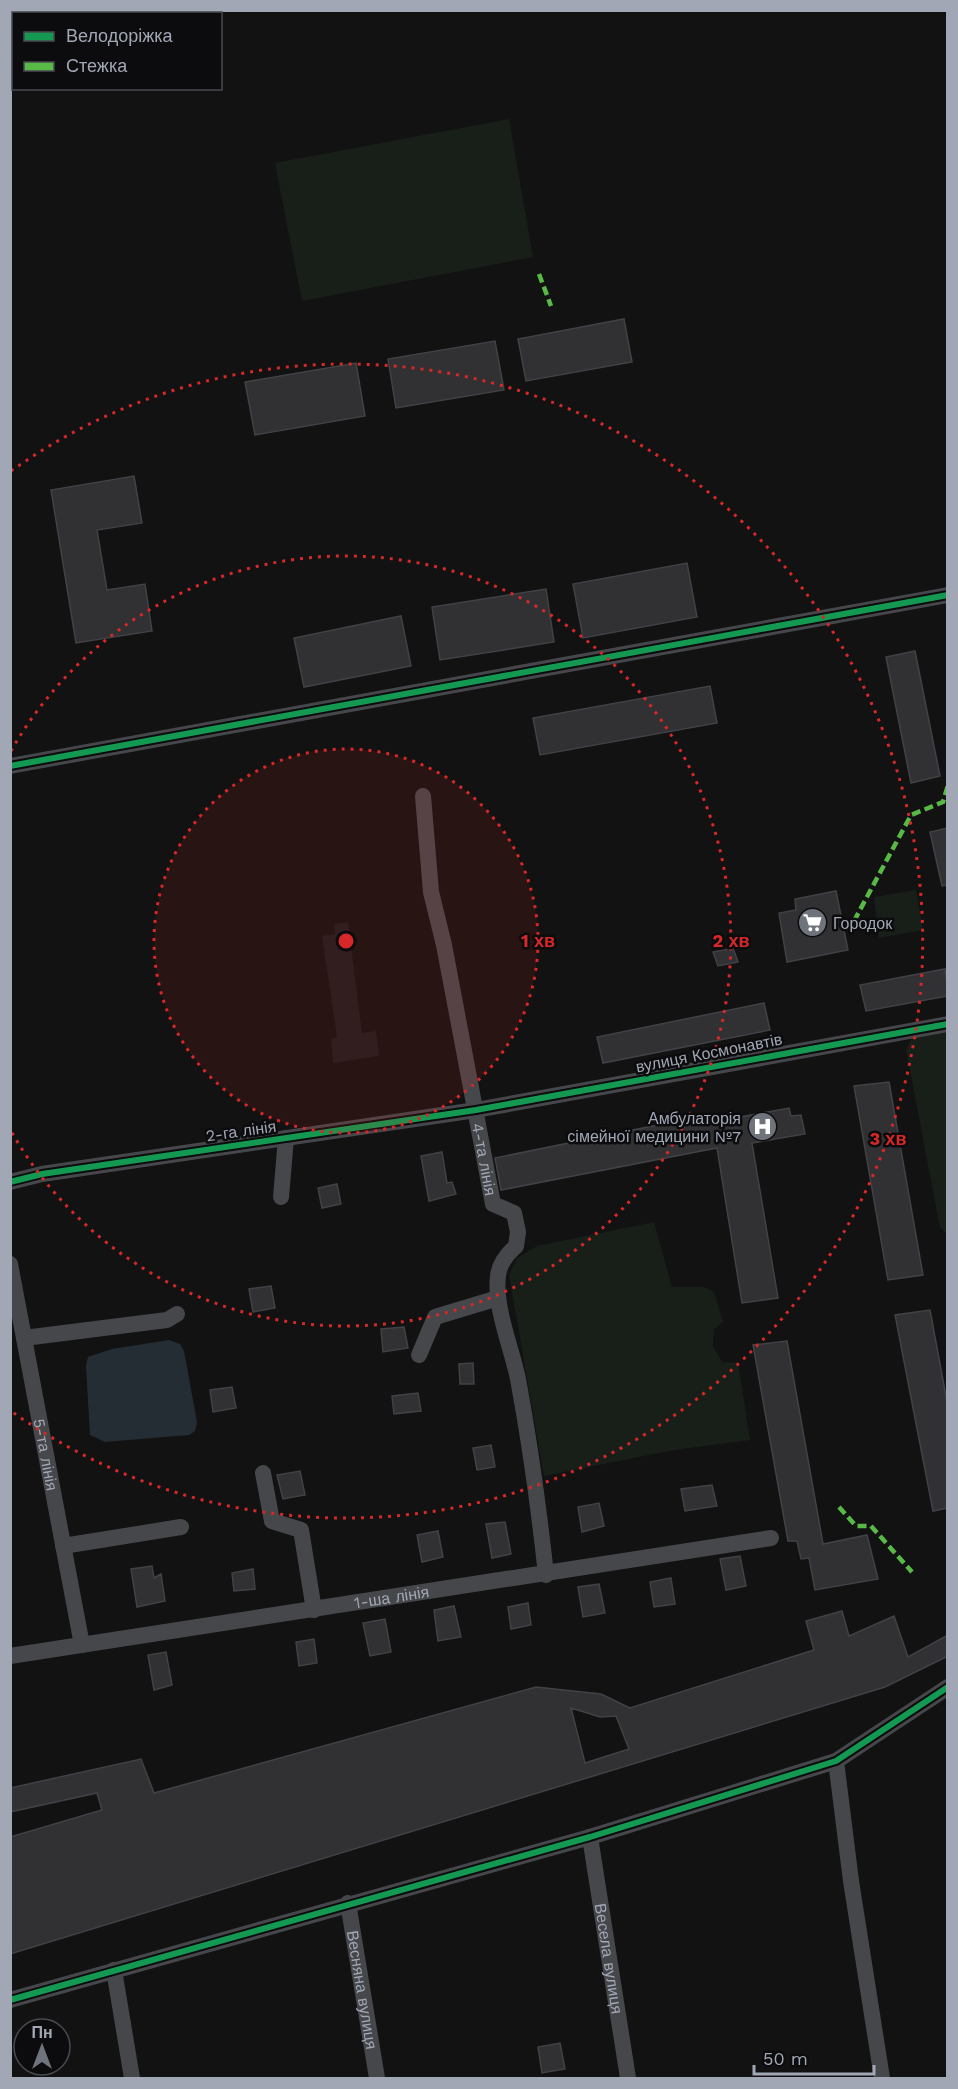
<svg xmlns="http://www.w3.org/2000/svg" width="958" height="2089" font-family="'Work Sans',sans-serif">
	<style>
		.built { fill: #1c1c1e }
		.green { fill: #181f19 }
		.water { fill: #252d34 }
		.building { fill: #313133; stroke: #404246; stroke-width: 1.5; fill-rule: evenodd }
		.lines { fill: none; stroke-linecap: round; stroke-linejoin: round }
		.minor { stroke: #46474b; stroke-width: 16 }
		.quiet { stroke: #58b947; stroke-width: 4.5; stroke-dasharray: 9 4.5; stroke-linecap: butt }
		.cycleway-casing { stroke: #0c0c0e; stroke-width: 10 }
		.cycleway { stroke: #139951; stroke-width: 6 }
		.ring { fill: none; stroke: #d62828; stroke-width: 3; stroke-dasharray: 3 6 }
		.labels { text-anchor: middle; dominant-baseline: central; stroke-width: 5; stroke-linejoin: round; paint-order: stroke }
		.poi-label { font-size: 16px; fill: #a1a7b4; stroke: #0c0c0e; text-anchor: start }
		.street-label { font-size: 16px; fill: #a1a7b4; stroke: #0c0c0e }
		.centre { fill: #d62828; stroke: #0c0c0e; stroke-width: 3 }
		.ring-label { font-size: 18px; text-anchor: middle; font-weight: bold; fill: #d62828; stroke: #0c0c0e; stroke-width: 5; stroke-linejoin: round; paint-order: stroke }
	</style>
	<rect width="100%" height="100%" fill="#121212"/>
	<path class="built" d="M348,922L362,1033L376,1031L379,1056L333,1063L331,1039L337,1037L322,936L335,934L334,924Z"/>
	<path class="green" d="M509,119L533,257L302,301L275,163Z
		M916,890L923,930L879,938L874,897Z
		M947,1031V1233H946L940,1228L906,1049L913,1036Z
		M654,1222L672,1287H704L714,1292L723,1322L714,1329L713,1346L722,1362L738,1363L750,1440L674,1450L544,1476L509,1275L517,1258L537,1246Z"/>
	<path class="water" d="M169,1340L180,1344L184,1351L197,1422L195,1431L189,1435L105,1442L90,1435L86,1366L88,1357L112,1349Z"/>
	<path class="building" d="M624,319L632,362L526,381L518,339Z
		M495,341L504,390L396,408L388,359Z
		M356,363L365,416L255,435L245,382Z
		M134,476L142,523L97,530L107,590L145,584L152,631L76,643L51,490Z
		M687,563L697,617L583,638L573,584Z
		M546,589L554,642L440,660L432,607Z
		M401,616L411,666L304,687L294,638Z
		M915,651L940,776L911,783L886,657Z
		M710,686L717,723L540,755L533,718Z
		M948,828V885L942,886L930,832Z
		M836,891L848,950L787,962L779,913L796,910L795,899Z
		M733,948L738,962L718,966L713,952Z
		M945,969L948,996L866,1011L860,985Z
		M764,1003L770,1030L603,1063L597,1037Z
		M889,1082L923,1275L888,1280L854,1086Z
		M789,1108L791,1116L801,1115L805,1134L752,1143L778,1298L742,1303L717,1148L501,1190L495,1158L707,1115L708,1123Z
		M442,1152L447,1183L452,1182L456,1194L429,1201L421,1156Z
		M337,1184L341,1204L322,1208L318,1188Z
		M271,1286L275,1308L253,1312L249,1289Z
		M930,1310L948,1407V1508L933,1511L895,1315Z
		M404,1327L408,1348L383,1352L381,1329Z
		M787,1341L823,1544L867,1535L878,1579L815,1590L809,1558L801,1559L797,1541H788L753,1345Z
		M473,1363L474,1384H460L459,1364Z
		M232,1387L236,1408L213,1412L210,1390Z
		M418,1393L421,1411L394,1414L392,1396Z
		M491,1445L495,1467L477,1470L473,1448Z
		M300,1471L305,1495L283,1499L277,1475Z
		M712,1485L717,1506L685,1511L681,1489Z
		M599,1503L604,1526L582,1532L578,1507Z
		M505,1522L511,1554L492,1558L486,1524Z
		M438,1531L443,1557L422,1562L417,1535Z
		M740,1556L746,1586L726,1590L720,1559Z
		M152,1566L154,1578L161,1574L165,1601L137,1607L131,1569Z
		M253,1569L255,1589L234,1591L232,1573Z
		M671,1578L675,1604L654,1607L650,1582Z
		M599,1584L605,1613L583,1617L578,1587Z
		M528,1603L531,1625L511,1629L508,1607Z
		M454,1606L461,1637L438,1641L434,1610Z
		M842,1611L849,1636L894,1616L908,1657L948,1635V1656L885,1687L10,1954V1837L102,1810L97,1793L10,1812V1788L141,1759L154,1793L536,1687L601,1694L630,1708L814,1650L806,1621ZM571,1708L600,1717L616,1716L629,1749L585,1763Z
		M385,1619L391,1652L370,1656L363,1623Z
		M314,1639L317,1663L299,1666L296,1642Z
		M166,1652L172,1685L154,1690L148,1655Z
		M560,2043L565,2069L542,2073L538,2047Z"/>
	<g class="lines">
		<g class="minor">
			<path d="M10,766L948,595"/>
			<path id="s1" d="M423,796L431,892L444,945L493,1204L514,1213L518,1232L516,1246C507,1254 499,1264 498,1276C494,1307 512,1349 518,1379C530,1444 539,1509 546,1575"/>
			<path d="M10,1182L42,1174L476,1110L948,1024"/>
			<path d="M281,1197L286,1138"/>
			<path id="s2" d="M10,1264L82,1645"/>
			<path d="M24,1338L167,1320L177,1314"/>
			<path d="M419,1355L435,1317L498,1298"/>
			<path d="M263,1473L272,1521L301,1530L314,1610"/>
			<path d="M63,1546L181,1527"/>
			<path id="s3" d="M10,1656L771,1538"/>
			<path d="M836,1761L851,1881L882,2078"/>
			<path id="s4" d="M590,1837L628,2078"/>
			<path id="s5" d="M348,1903L377,2078"/>
			<path d="M114,1970L132,2078"/>
			<path d="M10,2000L590,1837L836,1761L948,1687"/>
		</g>
		<path class="quiet" d="M539,274L551,306
			M854,921L911,815L943,802L948,785
			M839,1507L856,1526H871L912,1572"/>
		<defs>
			<path id="cycleway" d="M10,766L948,595
				M10,1182L42,1174L476,1110L948,1024
				M10,2000L590,1837L836,1761L948,1687"/>
		</defs>
		<use href="#cycleway" class="cycleway-casing"/>
		<use href="#cycleway" class="cycleway"/>
	</g>
	<circle cx="346" cy="941" r="192" fill="#d62828" fill-opacity=".12"/>
	<g class="ring">
		<circle cx="346" cy="941" r="192"/>
		<path d="M11 751A385 385 0 1 1 11 1131"/>
		<path d="M11 471A577 577 0 1 1 11 1411"/>
	</g>
	<defs>
		<symbol id="supermarket-disc" viewBox="-11 -11 22 22"><circle r="9.5" fill="#6f737b" stroke="#0c0c0e"/><path d="M-6-5.5h2.5l.6 2H6L4.5 2H-2.5L-4.4-4H-6ZM-1.5 3.2a1.3 1.3 0 1 0 .1 0ZM3 3.2a1.3 1.3 0 1 0 .1 0Z" fill="#fff"/></symbol>
		<symbol id="hospital-disc" viewBox="-11 -11 22 22"><circle r="9.5" fill="#6f737b" stroke="#0c0c0e"/><path d="M-5-5h3v3.5h4V-5h3V5h-3V1.5h-4V5h-3Z" fill="#fff"/></symbol>
	</defs>
	<g fill-rule="evenodd">
		<use href="#supermarket-disc" x="796" y="906" width="33" height="33"/>
		<use href="#hospital-disc" x="746" y="1110" width="33" height="33"/>
	</g>
	<g class="labels">
		<g class="poi-label">
			<text x="833" y="923">Городок</text>
			<text x="741" y="1118" text-anchor="end">Амбулаторія<tspan x="741" dy="18">сімейної медицини №7</tspan></text>
		</g>
		<g class="street-label">
			<text transform="translate(709 1053) rotate(-11)">вулиця Космонавтів</text>
			<text transform="translate(241 1131) rotate(-8)">2-га лінія</text>
			<text stroke="none"><textPath href="#s1" startOffset="369">4-та лінія</textPath></text>
			<text stroke="none"><textPath href="#s2" startOffset="194">5-та лінія</textPath></text>
			<text stroke="none"><textPath href="#s3" startOffset="386">1-ша лінія</textPath></text>
			<text stroke="none"><textPath href="#s4" startOffset="123">Весела вулиця</textPath></text>
			<text stroke="none"><textPath href="#s5" startOffset="88">Весняна вулиця</textPath></text>
		</g>
	</g>
	<circle cx="346" cy="941" r="9" class="centre"/>
	<g class="ring-label">
		<text x="538" y="947">1 хв</text>
		<text x="731" y="947">2 хв</text>
		<text x="888" y="1145">3 хв</text>
	</g>
	<rect width="958" height="2089" fill="none" stroke="#a1a7b4" stroke-width="24"/>
	<rect x="12" y="12" width="210" height="78" fill="#0c0c0e" stroke="#484a50" stroke-width="1.5"/>
	<rect x="24" y="32" width="30" height="9" fill="#139951" stroke="#484a50" stroke-width="1.5"/>
	<text x="66" y="42" font-size="18" fill="#a1a7b4">Велодоріжка</text>
	<rect x="24" y="62" width="30" height="9" fill="#58b947" stroke="#484a50" stroke-width="1.5"/>
	<text x="66" y="72" font-size="18" fill="#a1a7b4">Стежка</text>
	<g transform="translate(42 2047)"><circle r="28" fill="#0c0c0e" stroke="#484a50" stroke-width="1.5"/>
	<path d="M0-4.5L10 22L0 15L-10 22Z" fill="#6f737b"/>
	<text y="-9" font-size="16" font-weight="bold" text-anchor="middle" fill="#a1a7b4">Пн</text>
	</g>
	<path d="M754 2065v9h120v-9" fill="none" stroke="#a1a7b4" stroke-width="3"/>
	<text x="763" y="2065" font-size="18" fill="#a1a7b4" stroke="#0c0c0e" stroke-width="4.5" paint-order="stroke">50 m</text>
</svg>
